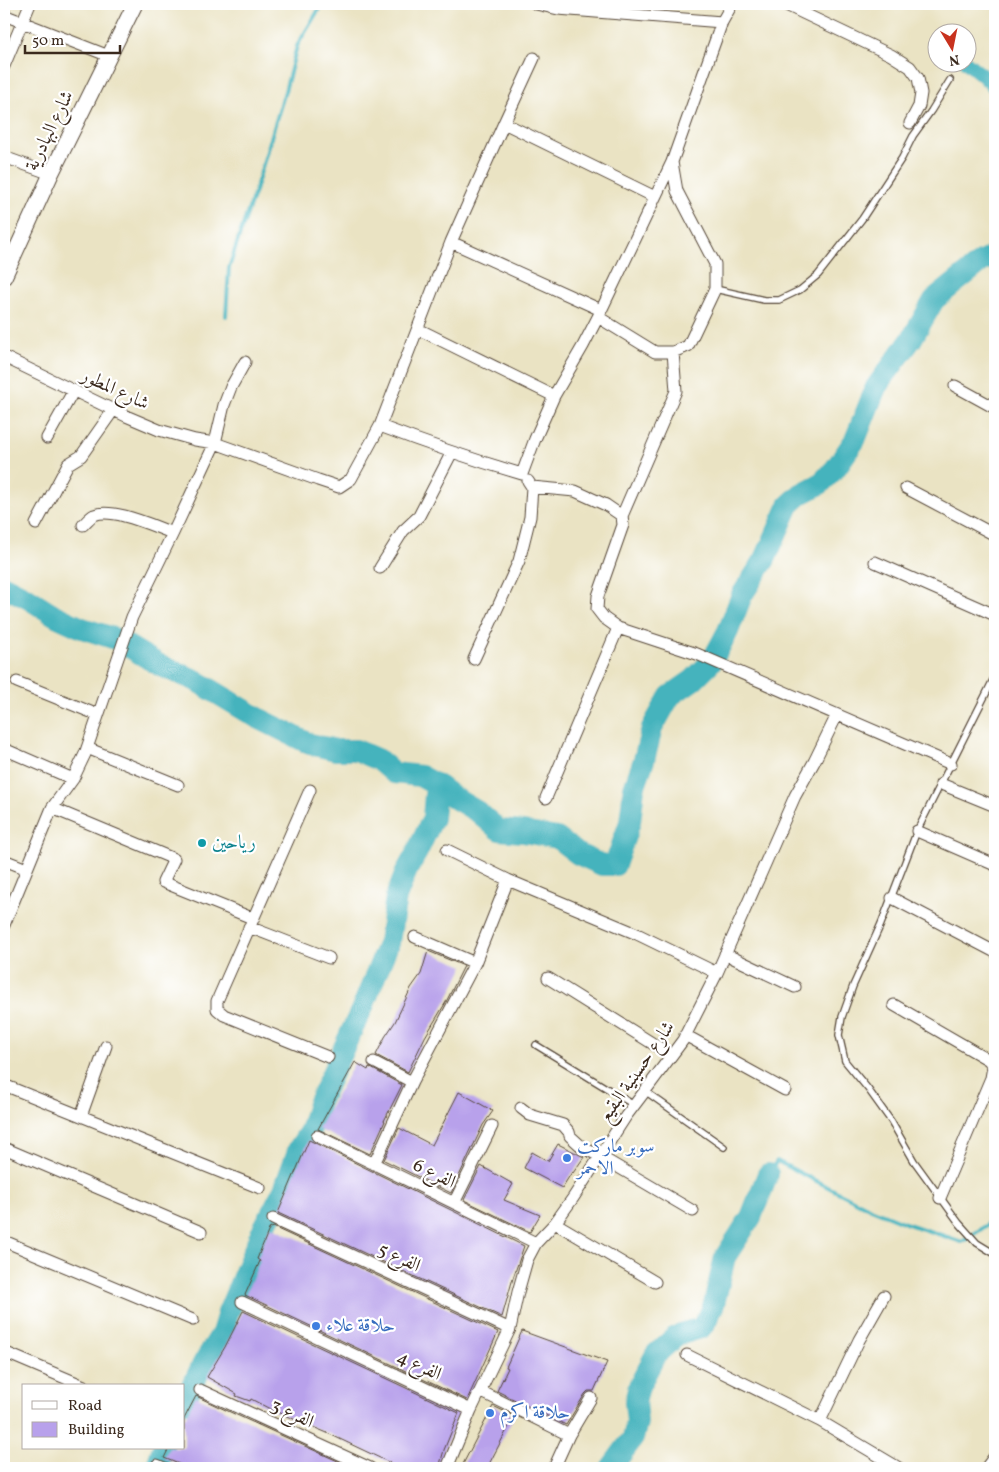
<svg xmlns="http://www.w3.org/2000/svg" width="999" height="1472" font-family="Vollkorn,Amiri,serif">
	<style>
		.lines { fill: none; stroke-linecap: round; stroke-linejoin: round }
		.stream { stroke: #44b3bd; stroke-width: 4 }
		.canal { stroke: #44b3bd; stroke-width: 14 }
		.river { stroke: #44b3bd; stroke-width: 22 }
		.building { fill: #b8a1eb }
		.lane-casing { stroke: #554637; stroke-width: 8 }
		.street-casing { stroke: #554637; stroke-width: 13 }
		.secondary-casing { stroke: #554637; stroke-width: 17 }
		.lane { stroke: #fff; stroke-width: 5.5 }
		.street { stroke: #fff; stroke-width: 11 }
		.secondary { stroke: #fff; stroke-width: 15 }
		.culture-dot { fill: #0f9aa8; stroke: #fff; stroke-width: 2 }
		.shop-dot { fill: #3f7fe0; stroke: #fff; stroke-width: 2 }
		.labels { text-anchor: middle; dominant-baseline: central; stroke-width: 4.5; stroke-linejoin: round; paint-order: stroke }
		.street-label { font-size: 19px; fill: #3b2a1e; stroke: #fff }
		.culture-label { font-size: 19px; fill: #0d838f; stroke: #fff; text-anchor: start }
		.shop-label { font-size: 19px; fill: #366cbe; stroke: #fff; text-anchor: start }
	</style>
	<rect width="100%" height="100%" fill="#fff"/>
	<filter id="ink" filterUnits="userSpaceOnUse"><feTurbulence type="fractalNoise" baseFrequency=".02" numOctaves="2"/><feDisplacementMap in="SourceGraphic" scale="10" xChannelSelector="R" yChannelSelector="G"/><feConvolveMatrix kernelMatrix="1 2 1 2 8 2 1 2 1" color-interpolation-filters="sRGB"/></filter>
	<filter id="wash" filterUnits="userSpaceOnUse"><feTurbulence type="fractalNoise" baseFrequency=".0096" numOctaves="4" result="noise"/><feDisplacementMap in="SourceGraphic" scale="20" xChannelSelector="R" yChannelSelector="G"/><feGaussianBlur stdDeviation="1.12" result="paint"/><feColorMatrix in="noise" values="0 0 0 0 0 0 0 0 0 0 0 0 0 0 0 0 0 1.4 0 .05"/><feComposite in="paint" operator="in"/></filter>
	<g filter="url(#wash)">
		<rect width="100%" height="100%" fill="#eae3c3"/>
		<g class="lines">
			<path class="stream" d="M226,316L229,268L241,231L255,191L285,91L297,46L322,4
				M768,1174L777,1161L871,1209L905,1223L962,1242L987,1225L995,1206"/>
			<path class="canal" d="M966,62L982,75L995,88"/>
			<path class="river" d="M4,586L29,599L56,616L82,628L116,639L161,666L195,680L258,718L310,744L336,750H356L379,760L394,773L420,776L440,787
				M184,1402L204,1362L222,1333L228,1313L261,1233L285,1187L299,1148L310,1131L318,1104L364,1004L389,942L396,897L407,870L417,852L433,818L435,795L440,787L456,799L478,812L499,830L523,832L557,838L578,854L602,865H615L630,822L634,788L644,760L652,728L670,696L693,680L712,661L728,631L742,595L765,559L789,505L801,494L820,484L835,469L855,440L876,387L911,340L934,300L981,262L995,255
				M156,1468L163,1448
				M611,1468L633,1438L637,1422L635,1402L639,1386L656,1354L674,1338L681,1334L701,1328L708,1318L714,1304L725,1257L751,1217L768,1174"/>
		</g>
		<g id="blocks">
			<path class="building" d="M428,951L464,966L446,1002L425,1037L408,1072L376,1055L385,1037L395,1022L411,988L421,974Z
				M355,1062L368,1070L369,1067L402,1085L384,1121H385L370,1154L318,1129Z
				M459,1092L493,1111L483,1125L451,1193L384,1160L399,1128L432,1145Z
				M309,1140L524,1246L513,1278L502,1317L278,1213Z
				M558,1144L584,1157L573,1173L572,1172L562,1188L524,1168L532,1152L548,1161Z
				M481,1166L513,1184L504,1200L540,1215L530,1232L464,1200Z
				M270,1227L272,1228L273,1227L498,1332L467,1400L245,1295L260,1261L257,1259Z
				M243,1311L459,1413L444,1450L439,1468H401L325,1432L272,1410L251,1399L250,1401L236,1396L237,1394L207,1377L225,1347Z
				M522,1331L607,1362L594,1391H588L585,1394L566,1425L497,1391L508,1368L506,1367Z
				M196,1396L217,1406L353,1468H189L164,1458L169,1448H184V1419Z
				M493,1406L514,1416L508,1428L487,1468H461Z"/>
		</g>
	</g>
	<g filter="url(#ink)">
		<use href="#blocks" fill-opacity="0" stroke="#554637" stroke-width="1"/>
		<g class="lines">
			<defs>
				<path id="lane" d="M715,289L764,300H779L800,290L818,275L862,219L902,158L913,136L931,111L950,80
					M995,676L917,831L881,924L853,986L842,1017L839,1035L845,1061L868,1089L891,1121L914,1161L959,1223L977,1243L995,1254
					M536,1045L634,1105
					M645,1091L724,1147"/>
				<path id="street" d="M536,4L558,9L722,22
					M784,4L891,55L910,67L918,78L921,93L919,106L910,123
					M4,15L109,56
					M4,66L30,4
					M504,123L655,197
					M4,157L51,174
					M451,242L601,310
					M4,250L14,253
					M598,317L655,352H673L688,346L715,289V264L677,191L672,162L722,22L732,4
					M418,329L554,396
					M4,357L126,416L159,430L195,440L215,443L318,480L339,487L351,479L380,426C427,444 474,460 522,474L535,439L554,396L583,346L598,317L672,162
					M955,386L995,408
					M380,426L451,242L504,123L534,58
					M47,438L74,390
					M532,487L575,491L606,505L622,516L623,525L598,596L597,609L604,618L618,628L697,654L951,764
					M906,488L995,535
					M622,516L676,391L673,352
					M36,524L68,464L81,456L114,409
					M83,525C86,522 90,517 94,515C113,507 155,527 173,533
					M875,562L995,615
					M380,568L403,531L419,516L452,452
					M474,659L519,561L530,517L532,487L528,481
					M17,682L98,715
					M87,748L178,785
					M4,749L73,779
					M941,784L995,806
					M310,790L217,1001V1009L224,1015L328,1057
					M546,798L618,628
					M52,808L174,859L163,882L252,918
					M917,831L995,865
					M4,860L27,869
					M508,880L637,934L717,973
					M892,898L995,952
					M4,925L52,808L73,779L85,754L132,617L173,533L215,443L224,405L231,387L245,362
					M249,927L329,958
					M415,937L475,963
					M725,954L795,987
					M548,978L671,1055
					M894,1005L989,1060L993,1067L991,1078L940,1198
					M685,1035L785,1090
					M374,1062L412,1082
					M4,1085L260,1188
					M521,1108L530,1115L563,1125L569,1132L570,1136L582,1147L601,1157L693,1211
					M81,1116L106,1046
					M317,1136L536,1243
					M4,1148L201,1232
					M374,1164L412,1082L475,963L508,880L447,850
					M454,1203L492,1126
					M273,1219L510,1329
					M555,1223L655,1282
					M4,1241L193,1320
					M242,1302L471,1410
					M4,1352L84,1386
					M687,1355L820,1421L899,1468
					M200,1390L370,1468
					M480,1391L569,1435
					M820,1421L859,1340L884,1296
					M157,1465L164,1468
					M447,1468L471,1410L510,1329L518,1292L527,1260L536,1243L555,1223L573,1198L626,1116L645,1091L683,1040L717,973L795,796L814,762L837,715
					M554,1468L569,1435L591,1398
					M986,1468L995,1456"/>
				<path id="secondary" d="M4,277L51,174L135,4"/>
			</defs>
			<use href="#lane" class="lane-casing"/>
			<use href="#street" class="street-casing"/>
			<use href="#secondary" class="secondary-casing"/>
			<use href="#lane" class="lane"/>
			<use href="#street" class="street"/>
			<use href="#secondary" class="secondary"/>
		</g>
	</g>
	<circle class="culture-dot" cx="202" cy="843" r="5"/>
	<g class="shop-dot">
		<circle cx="567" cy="1158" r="5"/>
		<circle cx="316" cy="1326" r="5"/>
		<circle cx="490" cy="1413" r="5"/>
	</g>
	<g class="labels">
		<g class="street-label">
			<text transform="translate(50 131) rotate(-64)">شارع البهادرية</text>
			<text transform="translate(115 390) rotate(25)">شارع المطور</text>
			<text transform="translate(637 1072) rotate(-55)">شارع حسينية البقيع</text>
			<text transform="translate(434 1174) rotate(26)">الفرع 6</text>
			<text transform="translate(399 1258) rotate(25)">الفرع 5</text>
			<text transform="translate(419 1366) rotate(25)">الفرع 4</text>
			<text transform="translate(292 1414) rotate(25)">الفرع 3</text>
		</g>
		<g class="culture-label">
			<text x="212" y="843">رياحين</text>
		</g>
		<g class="shop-label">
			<text x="577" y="1147">سوبر ماركت<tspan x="577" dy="22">الاحمر</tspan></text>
			<text x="326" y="1326">حلاقة علاء</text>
			<text x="500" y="1413">حلاقة اكرم</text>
		</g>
	</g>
	<rect width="999" height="1472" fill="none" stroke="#fff" stroke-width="20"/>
	<rect x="22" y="1384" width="162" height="65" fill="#ffffff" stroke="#b1aaa5"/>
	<rect x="32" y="1401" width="25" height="8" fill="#ffffff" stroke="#b1aaa5"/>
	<text x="68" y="1410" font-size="15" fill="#3b2a1e">Road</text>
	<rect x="32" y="1422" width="25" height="15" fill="#b8a1eb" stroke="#b1aaa5"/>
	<text x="68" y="1434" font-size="15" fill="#3b2a1e">Building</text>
	<g transform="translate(952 48) rotate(170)"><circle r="24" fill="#ffffff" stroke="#b1aaa5"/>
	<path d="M0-4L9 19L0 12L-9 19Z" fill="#c8321e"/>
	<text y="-8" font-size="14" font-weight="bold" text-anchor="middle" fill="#3b2a1e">N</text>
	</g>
	<path d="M25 45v8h95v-8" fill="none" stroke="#3b2a1e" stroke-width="2.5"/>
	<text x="32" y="45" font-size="15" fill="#3b2a1e" stroke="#ffffff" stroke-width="4" paint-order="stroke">50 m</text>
</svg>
